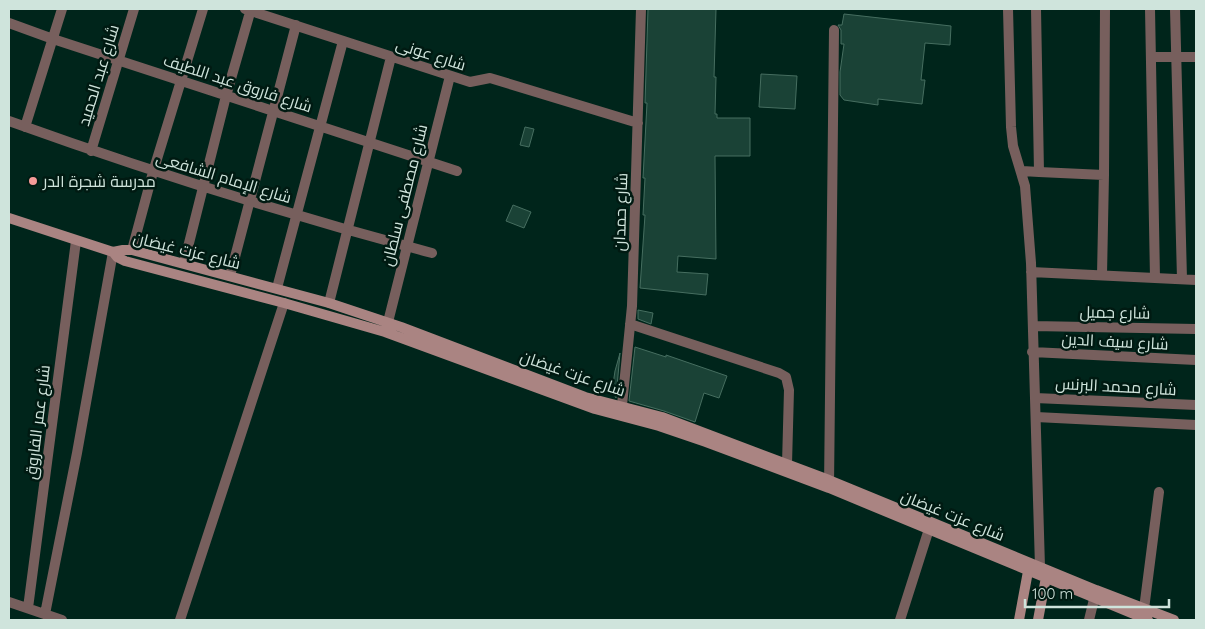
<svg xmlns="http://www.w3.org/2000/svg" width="1205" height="629" font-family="Quicksand,Cairo,sans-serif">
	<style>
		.building { fill: #1a4236; stroke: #466e60 }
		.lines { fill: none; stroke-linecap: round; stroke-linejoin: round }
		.street { stroke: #775f5d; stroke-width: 10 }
		.secondary { stroke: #aa8482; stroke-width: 10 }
		.poi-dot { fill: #f59b98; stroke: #001a12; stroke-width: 2 }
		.labels { text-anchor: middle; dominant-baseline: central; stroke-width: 5; stroke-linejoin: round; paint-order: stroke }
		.street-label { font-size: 16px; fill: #cfe4dc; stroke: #001a12 }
		.poi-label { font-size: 16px; fill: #cfe4dc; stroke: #001a12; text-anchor: start }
	</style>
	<rect width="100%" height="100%" fill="#00251b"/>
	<path class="building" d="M648,9H716L714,77H716L715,114H717V118H750V156H715L716,259L678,256L677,272L708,274L706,295L640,288L645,215H643L645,178H643L647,103H645Z
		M844,14L951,26L950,45L925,43L921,80H925L922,104L878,99V105L844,100L840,95V72L844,44H841V30L838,25H842Z
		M761,74L797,76L795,109L759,107Z
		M525,127L534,129L529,147L520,145Z
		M513,205L531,212L524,228L506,221Z
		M638,310L653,313L651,324L638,319Z
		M635,347L666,357V355L727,376L719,398L704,393L695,422L664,411L629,401Z
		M620,353L616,398L612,391L615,371Z"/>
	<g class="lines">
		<path class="street" d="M245,9L470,82L490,78L638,123
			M1008,9L1011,127L1013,146L1025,186L1031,263L1040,567
			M1150,9L1155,278
			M1175,9L1182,279
			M9,23L53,39L457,171
			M1151,57H1196
			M9,121C148,171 289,215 432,253
			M25,127L62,9
			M91,151L134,9
			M1022,171L1039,172L1036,9
			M1039,172L1104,175
			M132,250L153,172L203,9
			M184,263L226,96L251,9
			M1031,272L1196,280
			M1102,275L1104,175L1105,9
			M230,276L296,25
			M277,288L343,41
			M329,303L391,57
			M388,322L450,76
			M630,324L779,373L786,377L789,390L787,464
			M1033,326L1196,329
			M1032,352L1196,360
			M1035,398L1196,405
			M621,415L632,306L641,9
			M1036,417L1196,425
			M829,487L834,30
			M9,602L62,620
			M28,608L76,241
			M1144,609L1159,492
			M45,614L77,453L113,252
			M180,620L284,303
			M900,620L929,529
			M1089,620L1096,591"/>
		<path class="secondary" d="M9,218L113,252L117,257L125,261L284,303L385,332L595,409L659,426L706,442L829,488L1148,620
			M113,252L123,250H132L329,303L401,327L585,397L662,417L829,480L1096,590L1174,620
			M1019,620L1029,566
			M1038,620L1047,572"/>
	</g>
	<circle class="poi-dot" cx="33" cy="181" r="5"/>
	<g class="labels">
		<g class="street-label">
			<text transform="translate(431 54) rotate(18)">شارع عونى</text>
			<text transform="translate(98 75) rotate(-73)">شارع عبد الحميد</text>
			<text transform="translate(238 83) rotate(18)">شارع فاروق عبد اللطيف</text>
			<text transform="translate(224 177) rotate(17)">شارع الإمام الشافعى</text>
			<text transform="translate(404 195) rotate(-76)">شارع مصطفى سلطان</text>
			<text transform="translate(620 212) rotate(-88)">شارع حمدان</text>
			<text transform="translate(187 250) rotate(14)">شارع عزت غيضان</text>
			<text transform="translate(1115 312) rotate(1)">شارع جميل</text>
			<text transform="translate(1115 341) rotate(3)">شارع سيف الدين</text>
			<text transform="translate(573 373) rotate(19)">شارع عزت غيضان</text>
			<text transform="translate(1116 386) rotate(3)">شارع محمد البرنس</text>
			<text transform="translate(37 422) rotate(-83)">شارع عمر الفاروق</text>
			<text transform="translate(953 515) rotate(22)">شارع عزت غيضان</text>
		</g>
		<g class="poi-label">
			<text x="43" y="181">مدرسة شجرة الدر</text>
		</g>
	</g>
	<rect width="1205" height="629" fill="none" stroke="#cfe4dc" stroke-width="20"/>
	<path d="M1025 599v8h144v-8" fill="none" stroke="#cfe4dc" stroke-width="2.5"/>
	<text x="1032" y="599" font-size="15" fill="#cfe4dc" stroke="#001a12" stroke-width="4" paint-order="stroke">100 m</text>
</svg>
